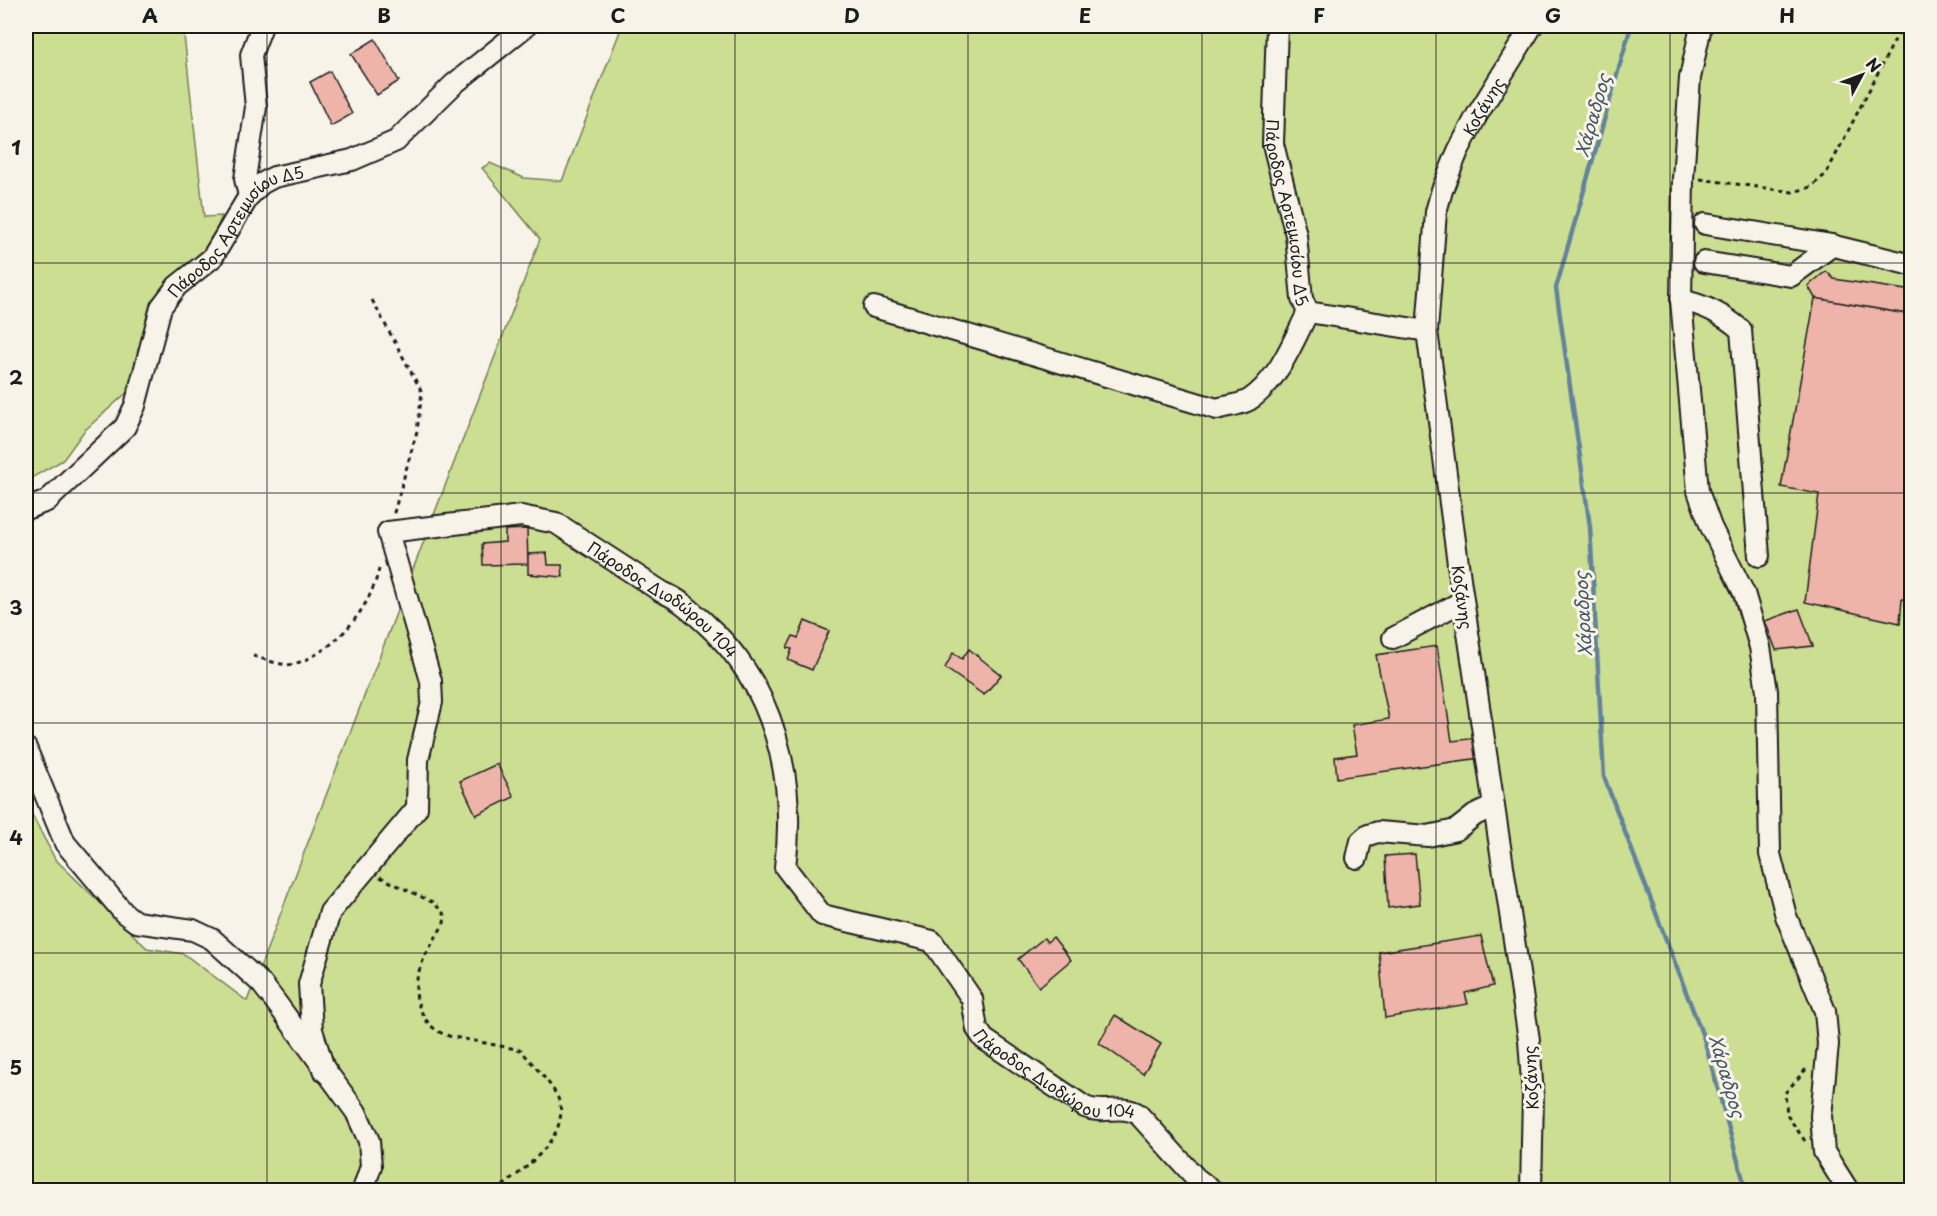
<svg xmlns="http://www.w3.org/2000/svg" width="1937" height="1216" font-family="'Playpen Sans',sans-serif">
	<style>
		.green { fill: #cbde92; stroke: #747d57; stroke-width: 1.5 }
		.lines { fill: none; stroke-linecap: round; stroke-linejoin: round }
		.stream { stroke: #63839b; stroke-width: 4.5 }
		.building { fill: #eeb4a9; stroke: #1c1c1c; stroke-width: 1.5 }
		.minor-casing { stroke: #1c1c1c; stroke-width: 24 }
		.path { stroke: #1c1c1c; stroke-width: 3; stroke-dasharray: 4.5 4.5; stroke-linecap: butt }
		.minor { stroke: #f7f3e8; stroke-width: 20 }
		.grid { fill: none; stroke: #1c1c1c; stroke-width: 1.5; stroke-opacity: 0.55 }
		.labels { text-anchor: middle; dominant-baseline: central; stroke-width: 6; stroke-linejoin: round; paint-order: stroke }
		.street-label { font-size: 16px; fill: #1c1c1c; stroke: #f7f3e8 }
		.water-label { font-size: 18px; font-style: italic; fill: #455866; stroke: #f7f3e8 }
		.neatline { fill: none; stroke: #1c1c1c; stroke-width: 2 }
		.grid-label { font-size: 20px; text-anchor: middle; font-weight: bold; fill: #1c1c1c }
	</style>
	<rect width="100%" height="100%" fill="#f7f3e8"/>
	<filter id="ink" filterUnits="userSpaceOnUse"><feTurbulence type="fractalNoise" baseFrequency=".0167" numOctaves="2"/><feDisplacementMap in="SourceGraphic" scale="12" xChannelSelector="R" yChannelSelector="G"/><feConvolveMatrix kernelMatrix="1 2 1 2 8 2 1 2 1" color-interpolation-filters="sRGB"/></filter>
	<g filter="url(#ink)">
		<path class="green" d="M26,26H183L204,217L222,216L210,244L176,276L133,387L84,431L63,460L26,481Z
			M622,26H1911V1190H26V899L28,898L26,895V803L55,859L147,948L184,954L247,1001L540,239L482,168L490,163L524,178L562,181Z"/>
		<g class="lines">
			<path class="stream" d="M1631,26L1556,288L1590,527L1604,777L1704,1039L1746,1190"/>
		</g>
		<path class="building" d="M375,39L399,81L377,95L351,54Z
			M330,71L352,114L331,126L310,82Z
			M1826,271L1834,279L1912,291V315L1815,298L1808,286Z
			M1815,298L1912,315V601L1902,599L1900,623L1805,602L1819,494L1781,487Z
			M527,529L528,564L483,565L482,544L505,542V530Z
			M547,553L548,565H562L563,577L528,574V554Z
			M1799,609L1813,646L1776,650L1765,621Z
			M805,621L829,631L812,670L788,660L792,649L787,648L793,636L798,638Z
			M1437,646L1452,741L1478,738L1480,758L1337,778L1335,757L1357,754L1352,725L1389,719L1376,655Z
			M969,649L1001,675L984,695L945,668L953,653L962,659Z
			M497,764L514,797L476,815L460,781Z
			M1415,854L1420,904L1388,908L1385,856Z
			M1481,936L1493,986L1465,993L1468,1004L1385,1018L1379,952Z
			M1053,937L1071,960L1039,987L1018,959L1044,938L1047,942Z
			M1115,1015L1161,1044L1143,1074L1099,1043Z"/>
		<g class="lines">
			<defs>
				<g id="minor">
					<path id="s1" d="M1277,26L1273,144L1296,235L1302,299L1308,312L1427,331"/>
					<path d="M1701,26L1690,78L1683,179L1681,300L1698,491L1711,527L1744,593L1760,647L1767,691L1770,854L1786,916L1825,1011L1828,1044L1821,1116L1824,1152L1848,1190"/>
					<path d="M249,196L245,179L256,107L251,55L262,26"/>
					<path d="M1705,224L1826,244L1912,265"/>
					<path d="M1704,262L1791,276L1833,245"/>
					<path d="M1681,300C1705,305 1723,314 1741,330L1759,556"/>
					<path d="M874,307L1217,409C1227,406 1240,405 1249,400C1278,381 1293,342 1308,312"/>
					<path id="s2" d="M26,509L47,501L125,427L135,406L161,307L177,286L212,258L249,196L261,184L274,177L352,160L396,141L454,84L526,26"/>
					<path d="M1393,638L1463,601"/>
					<path d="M26,748L65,843L124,913L136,922L193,930L212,939L261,983L275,1001L356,1112L369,1141L371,1166L363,1190"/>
					<path d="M1357,858L1361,841L1368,835L1378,832L1428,836L1456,830L1475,815L1494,806"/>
					<path id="s3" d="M325,1072L312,1030L309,984L330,912L417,808L418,760L432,702L431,681L388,532L521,516L556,523L662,592C680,599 693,612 706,624C774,685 797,779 785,867L822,915L932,941L972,999L977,1029L984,1039L1085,1107C1103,1115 1122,1104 1138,1114L1196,1178L1212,1190"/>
					<path id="s4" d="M1531,1190L1533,1096L1529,1040L1461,586L1427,331L1436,212L1442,190L1458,151L1477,115L1532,26"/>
				</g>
			</defs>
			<use href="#minor" class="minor-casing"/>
			<path class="path" d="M1700,179L1793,192L1811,187L1826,174L1902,26
				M372,300L422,392L417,431L393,516
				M253,656C264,659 284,667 294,664C335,652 370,609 379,569
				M380,877L434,903L445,915L444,923C428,952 405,980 422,1013C428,1025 436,1032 449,1036L521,1050C531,1063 552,1084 558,1098C573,1136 522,1170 498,1190
				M1805,1141L1787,1115L1785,1093L1807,1068
				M555,1190H561"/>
			<use href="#minor" class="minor"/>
		</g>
	</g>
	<path class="grid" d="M267,26V1190M501,26V1190M735,26V1190M968,26V1190M1202,26V1190M1436,26V1190M1670,26V1190M26,263H1912M26,493H1912M26,723H1912M26,953H1912"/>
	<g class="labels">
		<g class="street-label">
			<text stroke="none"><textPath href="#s4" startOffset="1102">Κοζάνης</textPath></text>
			<text stroke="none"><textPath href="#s1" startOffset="188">Πάροδος Αρτεμισίου Δ5</textPath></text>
			<text stroke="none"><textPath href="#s2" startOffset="366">Πάροδος Αρτεμισίου Δ5</textPath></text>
			<text transform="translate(1463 597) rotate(82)">Κοζάνης</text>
			<text stroke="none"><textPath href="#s3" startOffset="886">Πάροδος Διοδώρου 104</textPath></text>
			<text stroke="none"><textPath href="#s3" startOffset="1569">Πάροδος Διοδώρου 104</textPath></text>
			<text transform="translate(1530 1078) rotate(-93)">Κοζάνης</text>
		</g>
		<g class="water-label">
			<text transform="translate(1592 115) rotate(-74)">Χάραδρος</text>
			<text transform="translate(1582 614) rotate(-93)">Χάραδρος</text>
			<text transform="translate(1728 1076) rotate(74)">Χάραδρος</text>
		</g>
	</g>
	<rect width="1937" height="1216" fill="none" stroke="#f7f3e8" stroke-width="66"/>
	<g transform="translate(1862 75) rotate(49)" stroke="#f7f3e8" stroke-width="4.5" paint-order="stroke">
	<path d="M0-4.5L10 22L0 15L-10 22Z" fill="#1c1c1c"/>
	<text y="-9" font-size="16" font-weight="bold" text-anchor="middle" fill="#1c1c1c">N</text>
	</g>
	<rect x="33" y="33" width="1871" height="1150" class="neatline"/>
	<g class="grid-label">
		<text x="150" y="23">A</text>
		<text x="384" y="23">B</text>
		<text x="618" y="23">C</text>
		<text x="852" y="23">D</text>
		<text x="1085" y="23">E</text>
		<text x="1319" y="23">F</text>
		<text x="1553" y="23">G</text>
		<text x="1787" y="23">H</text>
		<text x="16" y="155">1</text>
		<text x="16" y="385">2</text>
		<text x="16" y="615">3</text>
		<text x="16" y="845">4</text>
		<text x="16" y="1075">5</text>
	</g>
</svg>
